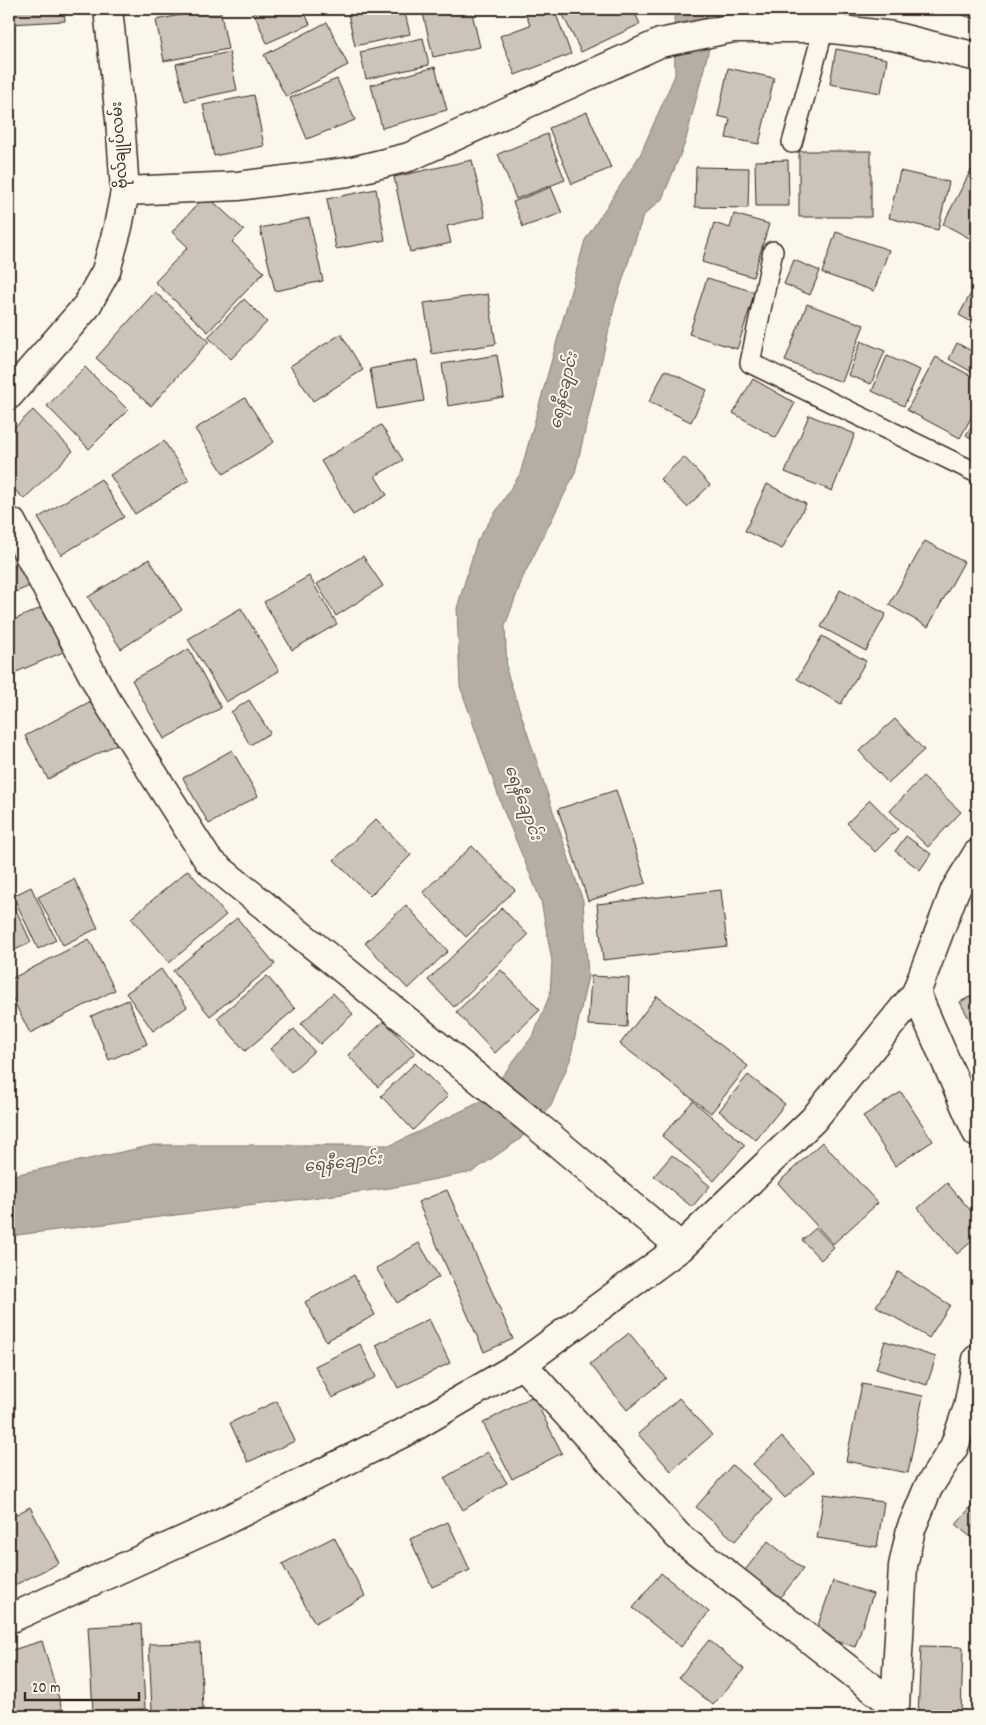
<svg xmlns="http://www.w3.org/2000/svg" width="986" height="1725" font-family="Dekko,'Noto Sans Myanmar',sans-serif">
	<style>
		.water { fill: #b6aea2; stroke: #85796d }
		.building { fill: #ccc4b9; stroke: #3b2a1e }
		.lines { fill: none; stroke-linecap: round; stroke-linejoin: round }
		.lane-casing { stroke: #3b2a1e; stroke-width: 22 }
		.street-casing { stroke: #3b2a1e; stroke-width: 31 }
		.primary-casing { stroke: #3b2a1e; stroke-width: 31 }
		.lane { stroke: #fbf7ec; stroke-width: 19 }
		.street { stroke: #fbf7ec; stroke-width: 28 }
		.primary { stroke: #fbf7ec; stroke-width: 28 }
		.labels { text-anchor: middle; dominant-baseline: central; stroke-width: 4; stroke-linejoin: round; paint-order: stroke }
		.street-label { font-size: 15px; fill: #3b2a1e; stroke: #fbf7ec }
		.water-label { font-size: 16px; font-style: italic; fill: #605246; stroke: #fbf7ec }
	</style>
	<rect width="100%" height="100%" fill="#fbf7ec"/>
	<filter id="ink" filterUnits="userSpaceOnUse"><feTurbulence type="fractalNoise" baseFrequency=".02" numOctaves="2"/><feDisplacementMap in="SourceGraphic" scale="10" xChannelSelector="R" yChannelSelector="G"/><feConvolveMatrix kernelMatrix="1 2 1 2 8 2 1 2 1" color-interpolation-filters="sRGB"/></filter>
	<g filter="url(#ink)">
		<path class="water" d="M674,9H719L685,143L662,199L643,216L615,304L575,473L523,577L505,626L507,672L583,901L588,976L570,1060L551,1106L519,1140L472,1172L390,1188L9,1236V1176L154,1145H391L484,1100L534,1034L550,994L552,961L541,901L503,809L460,686L457,608L477,541L520,474L585,240L640,155L675,75Z"/>
		<path class="building" d="M9,9H64L65,21L9,24Z
			M210,9H220L228,49L164,61L156,20Z
			M252,9H303L310,24L267,43Z
			M347,9H404L410,34L355,46Z
			M422,9H471L480,47L433,57Z
			M526,9H554L571,54L515,75L500,36L530,25L524,10Z
			M560,9H633L640,24L581,52Z
			M922,9H940L938,15Z
			M946,9H977V20Z
			M327,22L348,65L286,97L264,55Z
			M423,38L429,65L366,79L360,52Z
			M836,49L887,59L881,93L830,84Z
			M229,52L237,90L185,101L176,64Z
			M435,67L447,110L382,128L371,85Z
			M728,68L774,78L759,144L726,138L730,119L718,116Z
			M337,79L355,120L307,139L290,98Z
			M254,95L264,146L214,156L203,105Z
			M587,112L611,168L572,184L549,128Z
			M547,134L565,180L516,199L498,154Z
			M799,151H871V217H799Z
			M472,160L485,217L447,226L451,243L410,252L394,177Z
			M788,160L789,206H756L755,161Z
			M696,167L749,168L748,208L695,207Z
			M971,170L977,174V242L943,224Z
			M900,171L949,182L938,230L889,218Z
			M551,187L562,213L523,227L513,202Z
			M376,189L385,240L336,249L327,199Z
			M206,195L244,230L232,242L264,272L208,332L155,282L188,247L172,232Z
			M734,214L769,224L753,277L702,262L714,223L730,228Z
			M309,218L323,281L275,291L260,228Z
			M836,232L889,250L874,291L822,273Z
			M794,260L820,271L810,295L784,284Z
			M707,278L755,292L737,349L689,334Z
			M977,282V325L959,315Z
			M155,292L209,341L151,406L96,358Z
			M488,294L496,344L432,354L424,303Z
			M244,299L267,322L231,359L208,337Z
			M807,304L864,325L842,382L785,361Z
			M341,334L363,370L313,401L290,366Z
			M861,341L885,351L871,384L848,375Z
			M957,343L977,354V375L949,359Z
			M497,355L504,397L448,406L442,364Z
			M887,356L920,370L904,406L872,391Z
			M936,357L977,379V407L960,438L907,410Z
			M417,360L424,401L377,409L370,369Z
			M85,367L128,410L89,449L47,406Z
			M665,370L707,390L691,422L649,402Z
			M753,379L795,403L776,438L733,413Z
			M245,398L274,442L224,474L195,429Z
			M33,410L73,451L24,499L9,484V433Z
			M809,415L855,434L832,491L785,472Z
			M977,417V442L966,435Z
			M381,425L403,460L375,476L387,495L353,515L321,461Z
			M164,441L189,480L135,514L110,475Z
			M684,457L710,485L687,507L660,479Z
			M101,479L124,517L61,555L38,518Z
			M767,484L806,504L782,549L745,531Z
			M9,541L32,585L9,595Z
			M925,541L964,562L928,627L889,605Z
			M363,556L383,586L336,616L317,584Z
			M149,559L182,610L121,649L88,597Z
			M309,576L337,624L292,650L264,602Z
			M840,590L886,614L866,651L821,627Z
			M43,607L63,652L14,673L9,661V622Z
			M241,608L279,671L226,702L188,639Z
			M822,636L866,661L841,704L797,679Z
			M189,649L221,708L164,739L132,680Z
			M93,700L117,744L48,779L25,736Z
			M249,700L270,733L250,745L231,712Z
			M895,719L924,750L888,783L859,751Z
			M232,750L258,796L209,824L183,778Z
			M923,776L961,812L928,847L890,811Z
			M616,790L646,883L588,901L558,809Z
			M870,800L898,829L875,852L847,823Z
			M376,819L411,855L370,896L334,860Z
			M906,836L931,854L920,870L895,851Z
			M472,846L515,890L466,937L423,892Z
			M188,870L226,915L169,963L131,918Z
			M74,879L98,928L63,945L38,897Z
			M31,887L56,940L38,949L13,896Z
			M721,890L727,946L603,960L597,904Z
			M9,895L31,942L9,953Z
			M406,905L448,951L408,989L365,943Z
			M502,908L528,935L454,1007L428,980Z
			M237,918L275,964L210,1016L173,971Z
			M89,939L115,990L30,1033L9,992V980Z
			M161,969L187,1007L153,1031L126,993Z
			M501,970L540,1010L495,1053L456,1012Z
			M267,976L295,1009L245,1051L217,1018Z
			M591,976L629,978L627,1027L588,1025Z
			M333,993L353,1014L320,1044L301,1024Z
			M977,993V1033L960,1002Z
			M657,996L748,1066L711,1113L620,1044Z
			M128,1000L147,1044L109,1060L91,1016Z
			M384,1021L415,1053L378,1087L348,1055Z
			M294,1029L314,1051L291,1072L270,1049Z
			M415,1063L448,1096L413,1130L381,1096Z
			M748,1075L785,1104L756,1140L719,1111Z
			M901,1092L933,1141L895,1166L863,1116Z
			M693,1101L745,1145L714,1181L662,1136Z
			M822,1142L878,1203L833,1244L778,1183Z
			M672,1155L710,1186L692,1207L654,1176Z
			M947,1183L977,1218V1237L957,1254L918,1208Z
			M447,1190L513,1339L484,1352L418,1202Z
			M816,1228L834,1247L821,1260L802,1240Z
			M419,1243L439,1277L397,1303L376,1268Z
			M898,1272L950,1305L929,1338L876,1306Z
			M354,1275L375,1315L326,1341L305,1302Z
			M429,1319L450,1363L398,1388L376,1345Z
			M629,1333L666,1378L627,1410L590,1364Z
			M885,1341L936,1357L927,1385L876,1369Z
			M360,1344L376,1377L332,1398L315,1366Z
			M862,1384L923,1396L908,1473L846,1461Z
			M533,1396L562,1453L512,1479L483,1423Z
			M679,1398L712,1435L671,1471L638,1434Z
			M277,1401L295,1441L248,1462L230,1423Z
			M782,1437L814,1472L785,1498L753,1464Z
			M488,1452L507,1483L463,1510L444,1478Z
			M732,1465L772,1500L735,1541L696,1507Z
			M824,1494L884,1502L877,1547L817,1538Z
			M977,1499V1542L956,1525Z
			M30,1507L59,1563L9,1588V1518Z
			M448,1522L470,1570L432,1587L410,1539Z
			M334,1537L365,1596L315,1623L282,1564Z
			M768,1541L803,1569L777,1602L742,1574Z
			M661,1573L709,1612L681,1647L633,1608Z
			M833,1581L873,1594L855,1647L815,1634Z
			M141,1624L145,1709L93,1711L88,1627Z
			M709,1640L744,1669L713,1705L679,1677Z
			M42,1641L64,1716H9V1651Z
			M200,1643L203,1710L152,1711L149,1644Z
			M921,1646L963,1647L961,1716H918Z"/>
		<g class="lines">
			<defs>
				<path id="lane" d="M792,143L824,28
					M773,251L750,363L977,473"/>
				<path id="street" d="M125,191L238,186L348,172L409,157L660,43L733,28H824L893,36L977,57
					M9,524L12,523L105,698L208,860L547,1134L681,1247
					M916,993L977,1133
					M522,1364L678,1536L895,1706
					M9,1619L208,1529L407,1431L522,1364L681,1247L813,1120L916,993L955,890L977,854
					M892,1716L895,1706L903,1566L911,1529L928,1488L954,1447L968,1407L977,1359"/>
				<path id="primary" d="M9,395L86,307L106,271L118,227L125,191L120,119L108,9"/>
			</defs>
			<use href="#lane" class="lane-casing"/>
			<use href="#street" class="street-casing"/>
			<use href="#primary" class="primary-casing"/>
			<use href="#lane" class="lane"/>
			<use href="#street" class="street"/>
			<use href="#primary" class="primary"/>
		</g>
	</g>
	<g class="labels">
		<g class="street-label">
			<text transform="translate(121 145) rotate(-94)">ဗိုလ်‌ချုပ်‌လမ်း</text>
		</g>
		<g class="water-label">
			<text transform="translate(565 391) rotate(-77)">ရေနီချောင်း</text>
			<text transform="translate(522 803) rotate(70)">ရေနီချောင်း</text>
			<text transform="translate(343 1164) rotate(-6)">ရေနီချောင်း</text>
		</g>
	</g>
	<rect width="986" height="1725" fill="none" stroke="#fbf7ec" stroke-width="30"/>
	<rect x="15" y="15" width="956" height="1695" fill="none" stroke="#3b2a1e" stroke-width="2" filter="url(#ink)"/>
	<path d="M25 1692v8h114v-8" fill="none" stroke="#3b2a1e" stroke-width="2.5"/>
	<text x="32" y="1692" font-size="15" fill="#3b2a1e" stroke="#fbf7ec" stroke-width="4" paint-order="stroke">20 m</text>
</svg>
